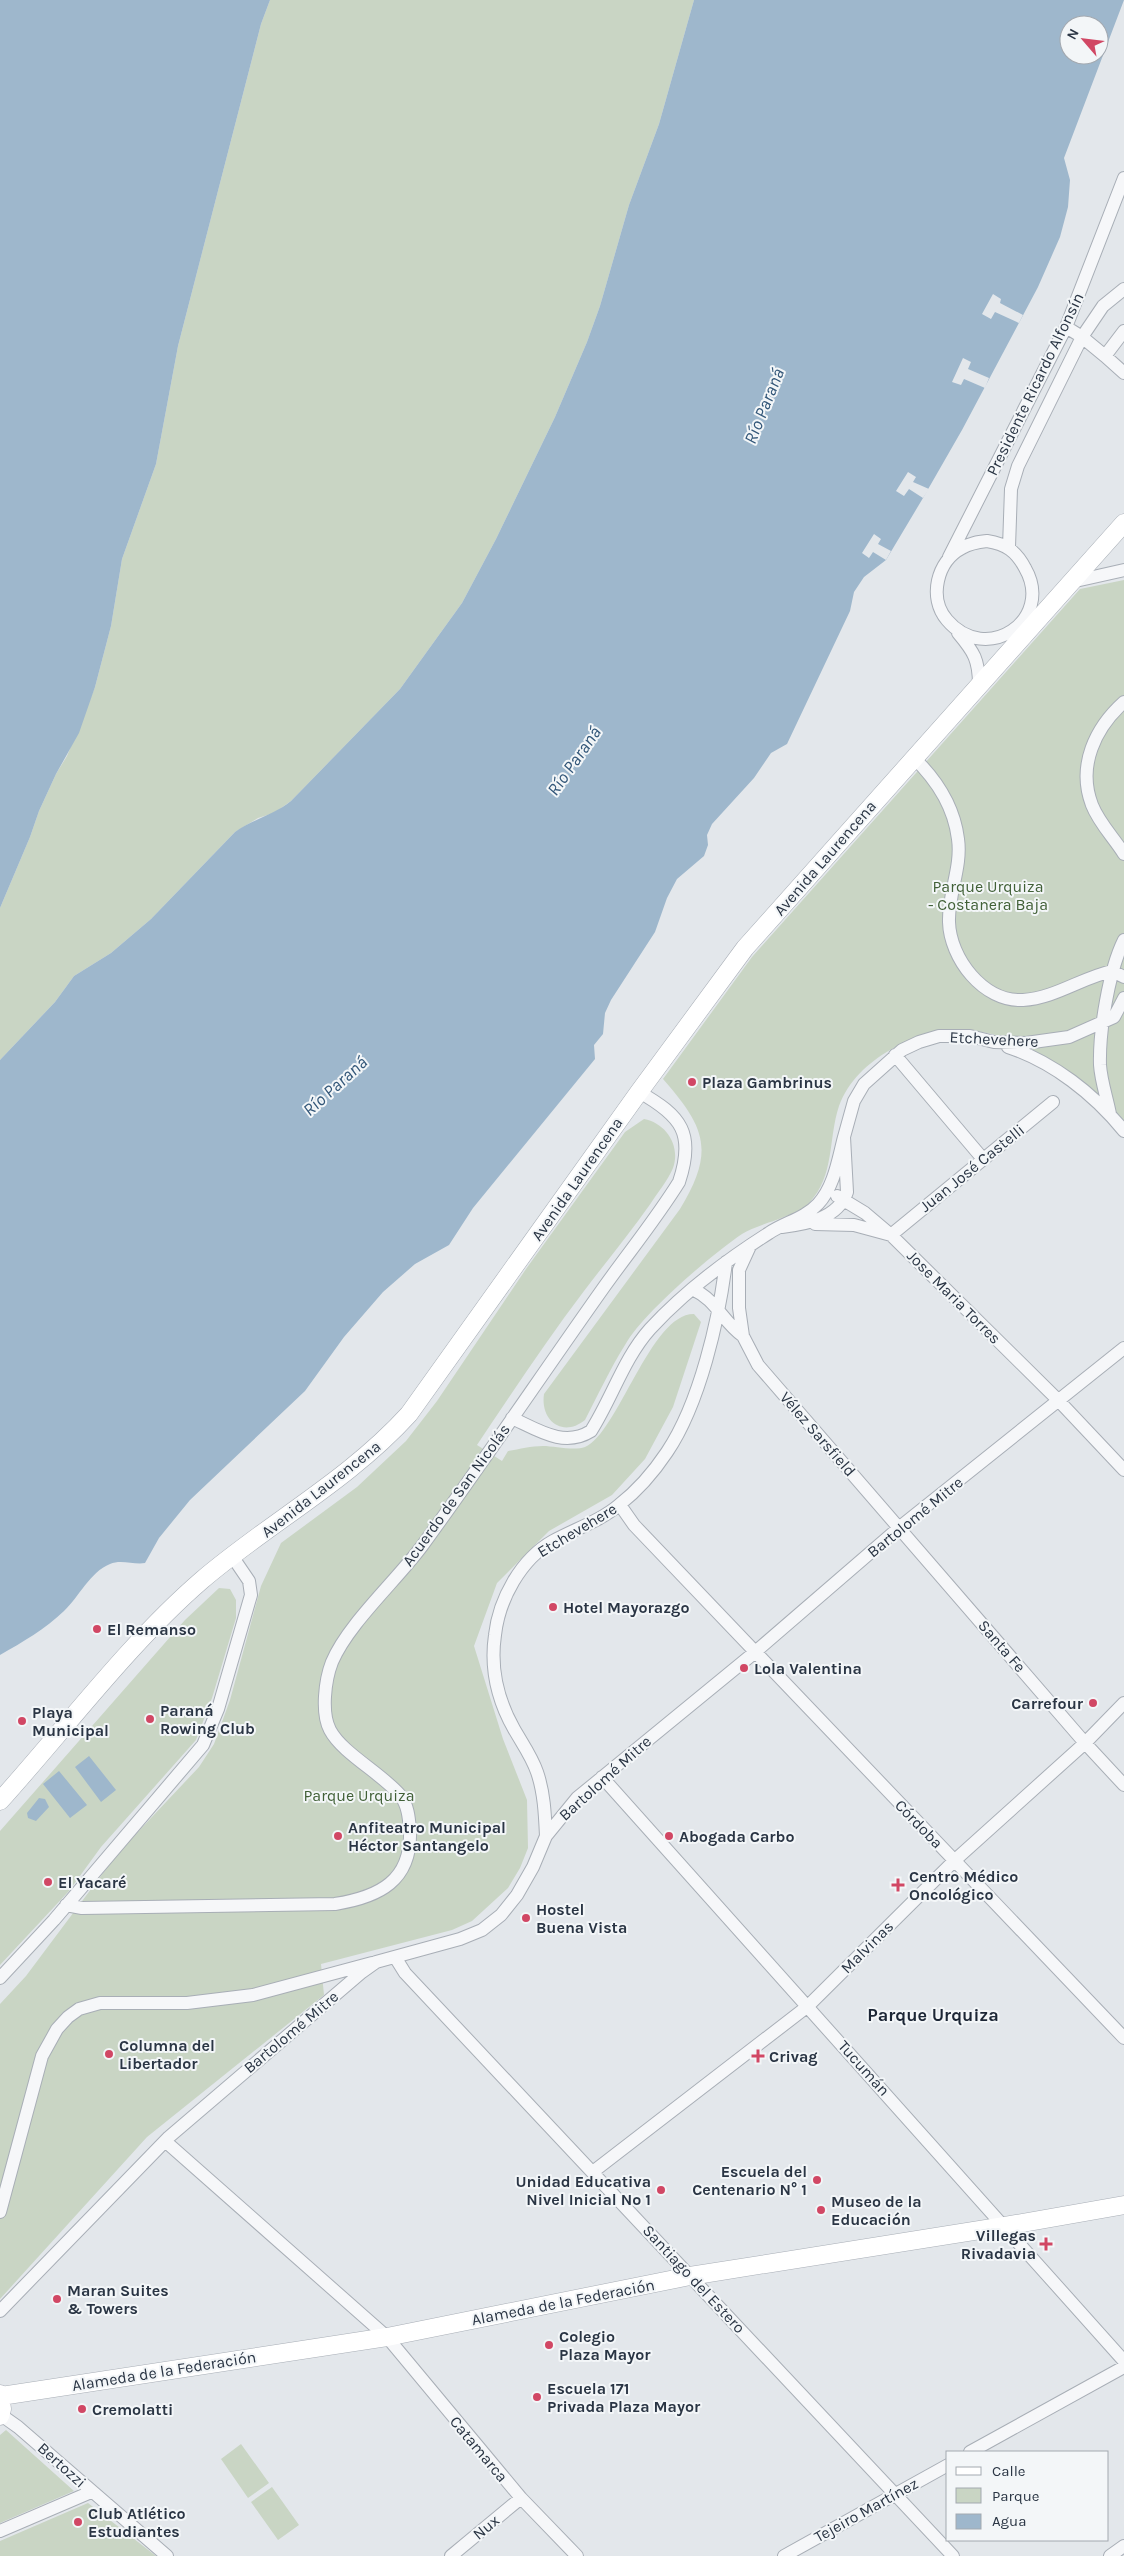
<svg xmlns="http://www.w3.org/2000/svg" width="1124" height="2556" font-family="Karla,sans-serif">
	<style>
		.green { fill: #c9d5c4 }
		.water { fill: #9eb7cc; fill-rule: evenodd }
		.pier { fill: #e3e7eb }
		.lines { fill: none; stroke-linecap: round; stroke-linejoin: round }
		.street-casing { stroke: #a8aeb6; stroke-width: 14 }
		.secondary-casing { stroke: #a8aeb6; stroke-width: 19 }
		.street { stroke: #f6f7f9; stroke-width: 12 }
		.secondary { stroke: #fff; stroke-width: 18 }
		.poi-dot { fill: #d14764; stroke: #f3f6f8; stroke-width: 2 }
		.labels { text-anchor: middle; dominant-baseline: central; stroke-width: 4; stroke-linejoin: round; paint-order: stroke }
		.street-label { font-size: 16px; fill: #2a3544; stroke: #f3f6f8 }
		.park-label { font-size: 16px; fill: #416037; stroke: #f3f6f8 }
		.poi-label { font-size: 16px; font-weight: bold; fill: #2a3544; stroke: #f3f6f8; text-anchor: start }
		.water-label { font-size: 18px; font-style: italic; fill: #335779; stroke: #f3f6f8 }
		.neighbourhood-label { font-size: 18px; font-weight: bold; fill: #1c2635; stroke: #f3f6f8 }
	</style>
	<rect width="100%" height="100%" fill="#e3e7eb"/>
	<path class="green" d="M270,0H694L659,124L629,205L600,306L587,342L555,417L496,539L462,603L400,689L291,801L274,813L258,818L235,832L151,919L111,953L74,976L55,1002L0,1060V908L30,837L39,811L56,774L67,756L95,687L111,626L122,559L156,464L178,346L261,24Z
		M1124,580V1121C1059,1059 981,997 890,1050C868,1063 848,1081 839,1106C828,1139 835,1176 809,1203C797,1216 758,1224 742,1234C711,1255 643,1313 625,1345C610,1369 598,1395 585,1420C563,1438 540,1421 544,1394L680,1209C715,1151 706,1128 663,1079L752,957L1080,589Z
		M644,1119C666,1123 681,1146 673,1168C668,1180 658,1192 651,1203C630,1233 606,1262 584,1291C546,1341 512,1393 477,1445L502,1461L508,1451C520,1449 531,1446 543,1446C554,1446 574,1451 585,1447C618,1433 651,1313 694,1314L701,1322L673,1407L645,1459L612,1495L549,1531L497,1583L474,1646L503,1739L527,1800L528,1848L520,1868L508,1888L472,1921L452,1930L321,1964L324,1995L147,2137L0,2299V2004L26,1976L118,1853L199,1767L214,1744L230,1700L261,1586L281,1543L357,1487L406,1441L437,1401L526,1269L625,1132Z
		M219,1588L230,1589L236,1600V1618L212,1698L196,1740L101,1847L69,1891L0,1965V1831L185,1620Z
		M6,2430L74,2491L0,2523V2435Z
		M241,2444L269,2483L248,2498L221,2459Z
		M272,2487L299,2525L278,2540L251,2502Z
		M88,2503L156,2556H0V2541Z"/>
	<path class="water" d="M0,0H270L261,24L178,346L156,464L122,559L111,626L95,687L79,733L56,774L39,811L30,837L0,908Z
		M694,0H1124L1064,158L1070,180L1068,207L1060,237L1038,287L962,430L923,498L886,560L864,577L854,592L850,611L787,744L771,753L754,778L712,824L707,835L708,845L704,856L677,879L667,898L655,932L611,1000L605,1013L603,1034L594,1045L595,1059L473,1208L449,1245L415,1264L383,1292L344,1337L305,1391L190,1500L159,1538L145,1563C134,1565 121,1559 110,1564C90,1572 79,1597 64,1611C45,1629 23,1642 0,1655V1060L55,1002L74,976L111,953L151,919L235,832C253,819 274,815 291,801L400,689L462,603L496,539L555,417L587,342L600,306L629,205L659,124ZM1069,25H1099V55H1069Z
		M89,1756L116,1790L101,1802L75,1767Z
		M59,1771L87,1805L70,1818L43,1784Z
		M39,1798L45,1799L49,1807L36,1821L28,1818L27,1813Z"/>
	<path class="pier" d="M993,294L1001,299L1000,303L1023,315L1019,323L995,312L991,319L982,314Z
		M963,358L971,362L968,369L989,378L985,388L964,379L961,385L952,382Z
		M908,472L916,477L913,482L929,489L923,498L909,489L904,496L896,491Z
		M874,534L881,539L878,544L891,551L886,560L873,552L869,558L862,553Z"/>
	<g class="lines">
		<defs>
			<path id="street" d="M1066,327L1082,337L1105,356L1124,331
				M1105,356L1124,373
				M987,541C1006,544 1016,551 1025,568C1055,620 986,666 947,620C928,598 937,561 962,548C970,543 978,542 987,541Z
				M1009,547L1011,489L1018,466L1082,337L1103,306L1124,289
				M949,557L1066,327L1124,178
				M1071,582L1124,570
				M958,633C974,652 979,660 979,685
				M1124,702C1095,728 1077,766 1092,805C1099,823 1114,838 1124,854
				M913,757C937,780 954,806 958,839C962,867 948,894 949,922C950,958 983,1002 1023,1000C1055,998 1081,978 1112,971L1124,977
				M1008,1047C1053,1062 1094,1094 1124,1131
				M895,1055L983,1159
				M1110,1114C1107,1098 1101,1081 1100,1065C1099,1031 1109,970 1124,940
				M844,1137L854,1101L864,1084L902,1050L919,1042L939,1036H970L994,1042L1026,1043L1069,1037L1114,1017L1124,998
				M837,1196L865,1213L891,1235L1059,1401L1124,1470
				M815,1224L854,1225L891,1235L1053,1102
				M750,1246L739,1270V1308L743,1336L758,1365L1085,1743L1124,1785
				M694,1290C715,1299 724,1323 743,1336
				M512,1418C538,1430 564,1448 591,1431C612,1398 624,1358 650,1329C684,1292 728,1259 769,1233C785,1222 804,1219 818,1204C834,1187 838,1160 844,1137L847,1192C838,1219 806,1224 782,1227
				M620,1505L634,1525L1124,2038
				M602,1777L1124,2361
				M546,1836C545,1814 544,1792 537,1772C532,1757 522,1743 514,1729C497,1699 490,1669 495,1635C499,1599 521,1559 553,1541C575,1529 600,1521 619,1505C637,1491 655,1470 667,1452C700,1403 719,1319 726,1262
				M66,1905L82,1908L335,1904C379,1897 412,1881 410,1830C409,1818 408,1805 400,1795C381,1773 342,1753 330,1730C321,1713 325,1680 332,1662C348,1624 396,1581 422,1546C484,1461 543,1373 604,1287C629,1252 656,1219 679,1182C695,1134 682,1116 639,1092
				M395,1957L405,1973L953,2556
				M0,1978L54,1920L203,1745L218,1709L251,1595L249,1581L232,1556
				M165,2141L387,2337L521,2498L577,2556
				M594,2171L808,2006L954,1861L1085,1743L1124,1703
				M0,2212L42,2056L57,2029L68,2017L79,2009L100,2003H187L253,1995L372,1963
				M0,2311L169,2137L362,1972L376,1962L460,1939L482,1930L501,1915L517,1895L533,1867L546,1836L577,1798L754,1653L900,1527L1124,1348
				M1,2415L18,2427L167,2556
				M970,2452L1124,2367
				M0,2531L91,2492
				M451,2556L521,2498
				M784,2556L948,2465
				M1110,2556L1124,2546"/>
			<path id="secondary" d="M0,1801C65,1729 129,1643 202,1580C270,1522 348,1481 409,1414L639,1092L745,948L1124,523
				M0,2394L2,2409L0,2416
				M1,2396L387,2337L690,2276L1005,2226L1124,2205"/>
		</defs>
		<use href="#street" class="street-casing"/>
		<use href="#secondary" class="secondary-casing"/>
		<use href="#street" class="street"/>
		<use href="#secondary" class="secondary"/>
	</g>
	<g class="poi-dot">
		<circle cx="692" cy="1082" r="5"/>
		<circle cx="553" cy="1607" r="5"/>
		<circle cx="97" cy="1629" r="5"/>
		<circle cx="744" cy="1668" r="5"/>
		<circle cx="1093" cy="1703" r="5"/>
		<circle cx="150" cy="1719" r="5"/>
		<circle cx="22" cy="1721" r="5"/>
		<circle cx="338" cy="1836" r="5"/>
		<circle cx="669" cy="1836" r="5"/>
		<circle cx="48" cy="1882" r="5"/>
		<path d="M895.5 1877.5h5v5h5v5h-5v5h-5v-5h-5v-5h5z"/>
		<circle cx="526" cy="1918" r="5"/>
		<circle cx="109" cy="2054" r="5"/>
		<path d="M755.5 2048.5h5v5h5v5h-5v5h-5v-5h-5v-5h5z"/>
		<circle cx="817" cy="2180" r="5"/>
		<circle cx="661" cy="2190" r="5"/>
		<circle cx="821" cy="2210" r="5"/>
		<path d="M1043.5 2236.5h5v5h5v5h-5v5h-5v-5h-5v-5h5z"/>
		<circle cx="57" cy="2299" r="5"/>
		<circle cx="549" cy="2345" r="5"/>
		<circle cx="537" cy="2397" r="5"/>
		<circle cx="82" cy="2409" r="5"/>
		<circle cx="78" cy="2522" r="5"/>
	</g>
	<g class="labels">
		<g class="street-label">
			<text transform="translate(1035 384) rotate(-64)">Presidente Ricardo Alfonsín</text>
			<text transform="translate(825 858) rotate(-49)">Avenida Laurencena</text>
			<text transform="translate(994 1039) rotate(3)">Etchevehere</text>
			<text transform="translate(972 1168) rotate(-39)">Juan José Castelli</text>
			<text transform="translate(577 1179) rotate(-55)">Avenida Laurencena</text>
			<text transform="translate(954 1297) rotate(45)">Jose Maria Torres</text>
			<text transform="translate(818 1434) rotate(49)">Vélez Sarsfield</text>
			<text transform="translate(321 1489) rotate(-38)">Avenida Laurencena</text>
			<text transform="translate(456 1495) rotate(-54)">Acuerdo de San Nicolás</text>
			<text transform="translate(915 1517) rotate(-39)">Bartolomé Mitre</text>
			<text transform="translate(577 1530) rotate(-31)">Etchevehere</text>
			<text transform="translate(1002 1646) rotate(49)">Santa Fe</text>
			<text transform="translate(605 1778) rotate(-42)">Bartolomé Mitre</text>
			<text transform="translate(919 1824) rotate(46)">Córdoba</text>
			<text transform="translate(867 1947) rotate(-45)">Malvinas</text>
			<text transform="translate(291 2032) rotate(-40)">Bartolomé Mitre</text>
			<text transform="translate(864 2068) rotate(48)">Tucumán</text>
			<text transform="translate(694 2279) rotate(47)">Santiago del Estero</text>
			<text transform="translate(563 2302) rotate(-11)">Alameda de la Federación</text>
			<text transform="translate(164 2371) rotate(-9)">Alameda de la Federación</text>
			<text transform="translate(479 2449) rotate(50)">Catamarca</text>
			<text transform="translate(62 2465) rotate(42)">Bertozzi</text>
			<text transform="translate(866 2510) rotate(-29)">Tejeiro Martínez</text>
			<text transform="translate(486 2527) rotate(-40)">Nux</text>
		</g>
		<g class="park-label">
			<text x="988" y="886">Parque Urquiza<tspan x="988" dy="18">- Costanera Baja</tspan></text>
			<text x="359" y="1795">Parque Urquiza</text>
		</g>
		<g class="poi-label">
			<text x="702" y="1082">Plaza Gambrinus</text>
			<text x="563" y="1607">Hotel Mayorazgo</text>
			<text x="107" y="1629">El Remanso</text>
			<text x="754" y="1668">Lola Valentina</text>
			<text x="1083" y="1703" text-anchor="end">Carrefour</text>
			<text x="160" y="1710">Paraná<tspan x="160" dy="18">Rowing Club</tspan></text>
			<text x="32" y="1712">Playa<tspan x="32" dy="18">Municipal</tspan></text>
			<text x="348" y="1827">Anfiteatro Municipal<tspan x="348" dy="18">Héctor Santangelo</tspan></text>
			<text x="679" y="1836">Abogada Carbo</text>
			<text x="909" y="1876">Centro Médico<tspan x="909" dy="18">Oncológico</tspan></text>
			<text x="58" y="1882">El Yacaré</text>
			<text x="536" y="1909">Hostel<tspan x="536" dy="18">Buena Vista</tspan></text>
			<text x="119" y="2045">Columna del<tspan x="119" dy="18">Libertador</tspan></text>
			<text x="769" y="2056">Crivag</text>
			<text x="807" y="2171" text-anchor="end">Escuela del<tspan x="807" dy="18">Centenario N° 1</tspan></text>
			<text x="651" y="2181" text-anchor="end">Unidad Educativa<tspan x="651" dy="18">Nivel Inicial Nº 1</tspan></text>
			<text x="831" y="2201">Museo de la<tspan x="831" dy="18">Educación</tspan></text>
			<text x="1036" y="2235" text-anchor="end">Villegas<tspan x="1036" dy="18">Rivadavia</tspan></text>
			<text x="67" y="2290">Maran Suites<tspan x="67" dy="18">&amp; Towers</tspan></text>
			<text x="559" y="2336">Colegio<tspan x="559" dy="18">Plaza Mayor</tspan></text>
			<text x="547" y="2388">Escuela 171<tspan x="547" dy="18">Privada Plaza Mayor</tspan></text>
			<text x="92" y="2409">Cremolatti</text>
			<text x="88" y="2513">Club Atlético<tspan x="88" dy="18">Estudiantes</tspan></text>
		</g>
		<g class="water-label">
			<text transform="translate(764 406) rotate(-68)">Río Paraná</text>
			<text transform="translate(574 761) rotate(-55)">Río Paraná</text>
			<text transform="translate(335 1086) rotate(-42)">Río Paraná</text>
		</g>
		<g class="neighbourhood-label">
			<text x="933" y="2015">Parque Urquiza</text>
		</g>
	</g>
	<rect x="946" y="2451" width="162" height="90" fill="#f3f6f8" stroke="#a3a9b0"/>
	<rect x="956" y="2467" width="25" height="8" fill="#ffffff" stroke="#a3a9b0"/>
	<text x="992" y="2476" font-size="15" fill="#2a3544">Calle</text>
	<rect x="956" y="2488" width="25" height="15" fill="#c9d5c4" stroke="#a3a9b0"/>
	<text x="992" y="2501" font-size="15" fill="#2a3544">Parque</text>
	<rect x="956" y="2514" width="25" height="15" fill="#9eb7cc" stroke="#a3a9b0"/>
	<text x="992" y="2526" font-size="15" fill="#2a3544">Agua</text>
	<g transform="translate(1084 40) rotate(298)"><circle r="24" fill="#f3f6f8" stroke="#a3a9b0"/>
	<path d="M0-4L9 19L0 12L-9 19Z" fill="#d14764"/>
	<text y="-8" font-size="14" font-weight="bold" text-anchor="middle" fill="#2a3544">N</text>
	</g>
</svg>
